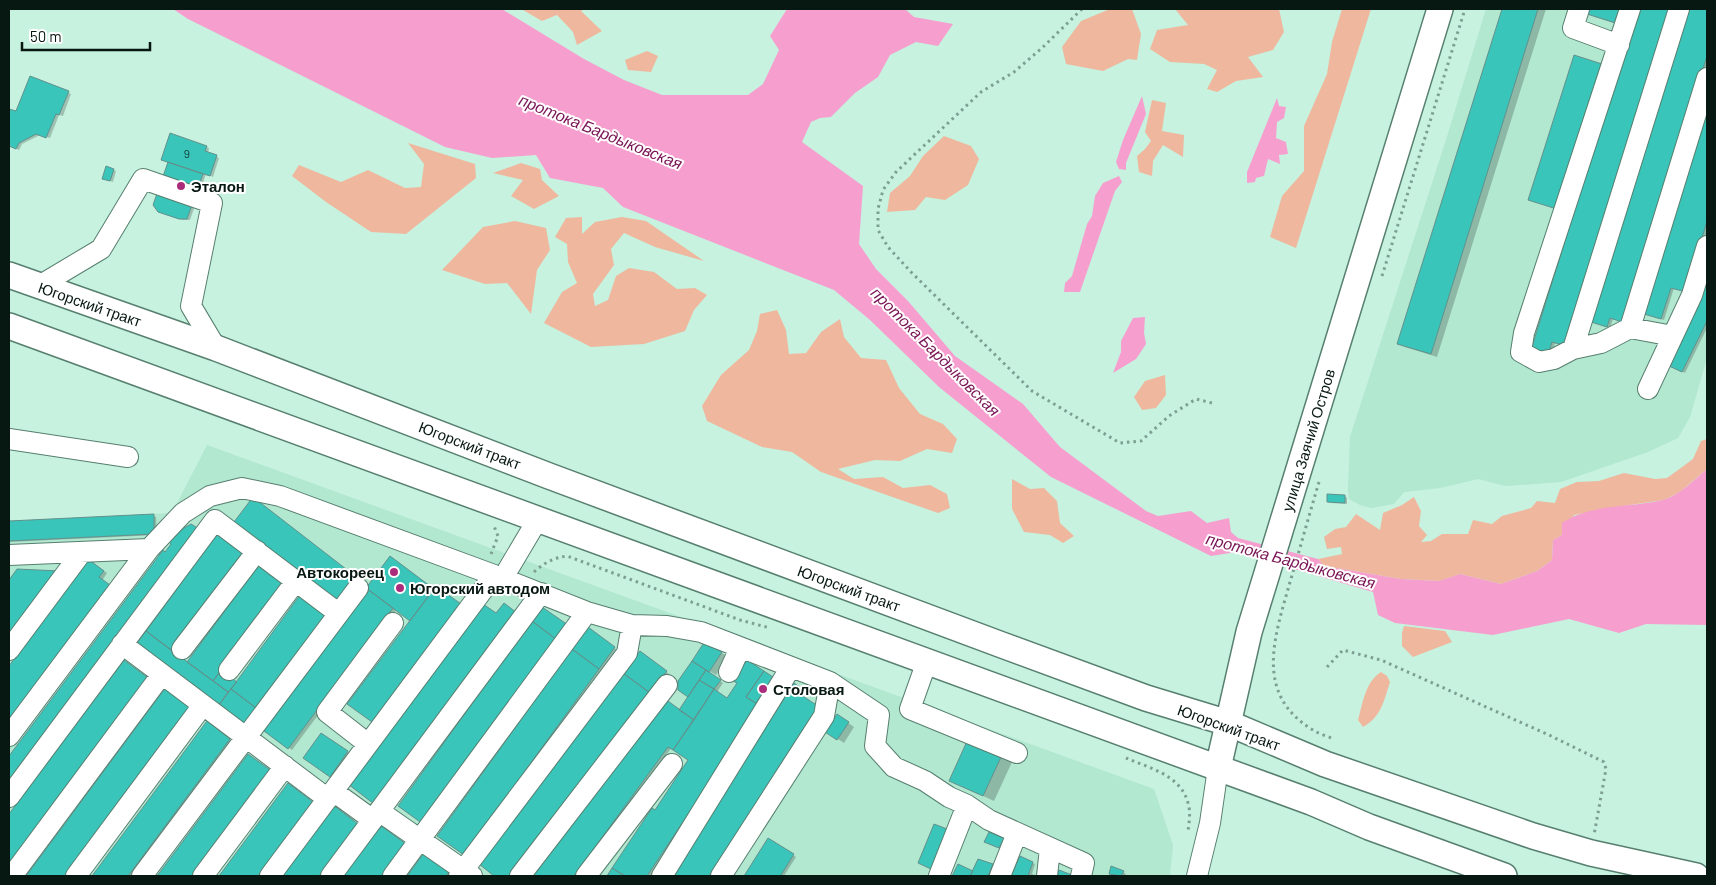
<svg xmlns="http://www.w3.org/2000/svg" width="1716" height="885" font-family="Barlow,sans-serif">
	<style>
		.built { fill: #b2e7d0 }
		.green { fill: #efb89e }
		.water { fill: #f69fce }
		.shadow { fill: #0003 }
		.building { fill: #39c5ba; stroke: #62918c }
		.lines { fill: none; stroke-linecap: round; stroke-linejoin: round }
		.minor-casing { stroke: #577f6f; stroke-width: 22 }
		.major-casing { stroke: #577f6f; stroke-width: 28 }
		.path { stroke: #7d9f91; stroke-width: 3; stroke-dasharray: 2.5 4; stroke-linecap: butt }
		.minor { stroke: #fff; stroke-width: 20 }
		.major { stroke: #fff; stroke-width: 25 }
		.poi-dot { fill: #aa2c7b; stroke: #fff; stroke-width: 2 }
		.labels { text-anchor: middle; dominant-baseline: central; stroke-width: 4; stroke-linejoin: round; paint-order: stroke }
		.number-label { font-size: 12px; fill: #14423b }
		.poi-label { font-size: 15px; font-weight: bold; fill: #071711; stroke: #fff; text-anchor: start }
		.street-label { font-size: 15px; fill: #071711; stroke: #fff }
		.water-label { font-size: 16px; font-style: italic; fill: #791555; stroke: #fff }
	</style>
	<rect width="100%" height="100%" fill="#c6f2df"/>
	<path class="built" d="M1486,9H1707V358L1690,417L1678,438L1648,452L1561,482L1505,486L1478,479L1440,488L1404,492L1394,504L1371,508L1360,505L1349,499L1348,491L1350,437L1445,143Z
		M207,445L1154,789L1173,845L1170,876H9V521L172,513Z"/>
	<path class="green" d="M524,9H585L581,11L602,31L577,45L573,32L557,15L542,21L523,10Z
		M1110,9H1132L1141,34L1137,60L1128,59L1103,71L1066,64L1062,47L1081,21Z
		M1175,9H1262L1263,10L1265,9H1279L1284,32L1273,50L1248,57L1263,77L1236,81L1217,92L1207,89L1217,70L1204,64L1170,62L1150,49L1157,30L1188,25Z
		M1342,9H1371L1296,248L1270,237L1282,196L1304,171V126L1327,74L1332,42Z
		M647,51L658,56L651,72L628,70L625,60Z
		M1152,100L1166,103L1162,131L1184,135L1183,157L1163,145L1153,161L1152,176L1139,172L1137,156L1145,149L1151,141L1145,132Z
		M944,136L971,146L979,159L968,185L945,200L926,197L915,210L887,212L890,193L910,176L923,156Z
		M408,143L475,164L476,178L406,234L371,232L326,202L292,176L299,165L341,182L368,170L405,188L421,187L424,164Z
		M521,163L540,169L542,180L559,196L534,209L511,196L523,180L493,173Z
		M582,217V234L595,222L622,217L646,221L704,261L655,247L624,233L611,249L614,265L593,294L595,306L608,300L616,276L629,268L654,272L677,289L695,288L707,295L694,310L685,331L644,344L591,347L544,323L562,292L577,283L568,262L567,244L555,237L566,218Z
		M515,221L546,228L550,250L537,270L531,314L507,283L485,284L442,270L483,227Z
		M777,310L786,330L789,354L806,353L821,332L840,319L844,337L861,358L886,360L899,388L920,414L943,424L957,439L952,453L927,449L900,461L875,460L838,469L854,479L883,477L903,488L930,485L947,494L950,508L938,513L821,472L792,452L762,447L707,421L702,406L721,375L749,350L757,331L760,314Z
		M1165,375L1166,395L1156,408L1142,410L1134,397L1145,381Z
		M1707,439V469L1680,492L1664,500L1609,508L1574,515L1562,535L1553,540L1552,560L1537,571L1501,584L1460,574L1440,581L1401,579L1324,566L1318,559L1342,554L1341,547L1327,549L1324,537L1335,529L1346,527L1356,514L1380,530L1383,513L1402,505L1414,497L1421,511L1419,526L1427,535L1421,542L1431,541L1442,534H1468L1473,520L1492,524L1502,516L1531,508L1537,501L1555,503L1560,489L1577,482L1599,481L1624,473L1655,479L1667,478L1693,459L1701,441Z
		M1012,479L1030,489L1044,488L1057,501L1060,523L1074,536L1063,543L1050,535L1024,532L1012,509Z
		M1404,626L1445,631L1452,642L1413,657L1402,646V633Z
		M1381,672L1387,676L1390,682C1384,701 1381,717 1363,727L1358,720C1363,703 1365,682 1381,672Z"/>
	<path class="water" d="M173,9H502L584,59L624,80L662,95H748L763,84L779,50L770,36L787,9H905L914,17L953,24L938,46L916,42L890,55L878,77L855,93L831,117L820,118L811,122L802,142L863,186L859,244L876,269L908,301L955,356L1023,404L1060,447L1146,511L1158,516L1191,511L1207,523L1229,518L1231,532L1238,538L1318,559L1324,566L1401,579L1439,581L1460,574L1501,584L1537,571L1552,560L1553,540L1562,535V523C1592,503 1630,508 1663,500C1680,495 1694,480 1707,469V625L1646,624L1619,633L1569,619L1493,635L1395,623L1378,615L1373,592L1236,552L1211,556L1051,477L939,387L870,320L834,290L623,207L603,188L550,178L536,155L492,158L445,147L188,19Z
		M1142,96L1146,114L1126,163V170L1119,169L1116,162L1123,140Z
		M1277,98L1279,106L1286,107L1284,118L1277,122L1276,138L1286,142L1288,154L1279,155L1280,164L1268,159L1264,176L1256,178L1255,182L1247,183V172Z
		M1119,176L1122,182L1115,191L1080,292H1064L1065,283L1072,276L1087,224L1092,216L1095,196L1103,183Z
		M1145,317L1144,333L1146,344L1136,359L1113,373L1121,352V341L1133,318Z"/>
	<path class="shadow" d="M1503,9H1546L1437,357L1405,347L1399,343Z
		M1590,9H1631L1626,27L1595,17L1588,13Z
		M1638,9H1674L1551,355L1535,351Z
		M1688,9H1707V67L1628,323L1613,319L1610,328L1592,322Z
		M31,78L71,94L63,116L59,115L50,138L40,135L22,144L19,150L9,146V110L17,113Z
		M1707,111V232L1689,293L1674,288L1664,320L1645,314Z
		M206,147L209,148L208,153L219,158L213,177L206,174L190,220H183L162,213L170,162Z
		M113,170L116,171L113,182L107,180Z
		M1707,277V328L1685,373L1668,364Z
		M1345,496L1347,498V504L1331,503L1328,502Z
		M153,516L156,517L157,535L9,542V522Z
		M89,560L107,573L9,727V668Z
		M397,561L435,590L463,607L373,721L349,704L412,621L397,609L292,750L262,728Z
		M18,570L9,643V582Z
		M591,631L617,650L468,856Z
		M712,646L728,657L716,675L708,670L707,672L723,683L717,692L727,699L738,683L763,706L651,876H609L652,809L655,811L690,760L672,747L578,876H531L680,711L689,696Z
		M643,654L669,674L517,876H497L480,864Z
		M795,685L803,691L800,696L821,709L713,876H671Z
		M844,720L854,727L844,743L838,739Z
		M207,723L232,741L132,876H93Z
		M328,738L353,756L337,779L330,776Z
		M969,741L1012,762L994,801L951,781Z
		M288,785L261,876H220Z
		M333,806L323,876H281Z
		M768,840L796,857L784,876H745Z
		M426,852L453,872L450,876H408Z
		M1020,857L1035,864L1032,874L1037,876H1013Z
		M958,865L973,873L992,865L995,867L991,876H953Z
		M1123,872L1126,874L1125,876H1117L1110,873Z"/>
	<path class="building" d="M1502,9H1538L1431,354L1397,344Z
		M1588,9H1624L1619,24L1587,14Z
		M1637,9H1671L1566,346L1552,342L1548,355L1531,350Z
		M1687,9H1707V56L1625,323L1610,318L1607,327L1591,322Z
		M1574,55L1605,65L1560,210L1528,200Z
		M30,76L69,91L59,115L56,114L46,138L36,134L19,143L16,149L9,146V109L16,111Z
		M1707,107V221L1686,292L1671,288L1661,319L1644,314Z
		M170,133L207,146L205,151L217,155L210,176L161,160Z
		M168,162L203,174L187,219H179L158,212L153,205Z
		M106,166L114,169L110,181L102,179Z
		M1707,274V321L1682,372L1667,365Z
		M1327,494L1345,495V503L1327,502Z
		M253,497L355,576L336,601L234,522Z
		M154,514V534L9,541V521Z
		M191,524L201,530L9,787V756L163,550L165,552L171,544L169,542L173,534Z
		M218,533L245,553L172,651L146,631Z
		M390,556L434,589L410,621L366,588Z
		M88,559L104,571L99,577L110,585L9,721V666Z
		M258,566L284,585L213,681L187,662Z
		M17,569L59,571L9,638V580Z
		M436,586L461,604L372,722L347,704Z
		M366,588L393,608L288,749L260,728Z
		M300,595L326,614L256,708L231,689Z
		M504,603L517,613L374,804L348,784L483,604L496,613Z
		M542,607L568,625L557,640L532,621Z
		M532,621L557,640L423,824L398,806Z
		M588,627L615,647L599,669L572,649Z
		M146,631L228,692L219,705L136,644Z
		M705,641L722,652L709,672L692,661Z
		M572,649L599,669L464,855L437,836Z
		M640,651L667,671L650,693L623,673Z
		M124,660L151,680L9,870V814Z
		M747,660L764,671L746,697L760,706L647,876H625L612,868L652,808L655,810L688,760L673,750L714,689L727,698L737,683L733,681Z
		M692,661L706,670L688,697L678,690V681Z
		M221,670L237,682L228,692L213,681Z
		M706,670L721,680L714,689L699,680Z
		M764,671L779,681L762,707L746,697Z
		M623,673L650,693L513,876H494L479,864Z
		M699,680L714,689L694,720L679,710Z
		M794,683L801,688L798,693L818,706L709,876H670Z
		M166,687L191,706L65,876H26Z
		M231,689L256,708L245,724L219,705Z
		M661,696L694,720L673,750L668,747L574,876H530Z
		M837,714L849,722L837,740L825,732Z
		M207,721L230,739L128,876H92Z
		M321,733L348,751L330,777L303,758Z
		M968,739L1002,755L983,796L949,781Z
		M248,754L273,772L195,876H157Z
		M288,783L313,802L258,876H219Z
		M332,804L358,824L319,876H279Z
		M934,824L947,829L931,869L918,863Z
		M380,825L406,844L382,876H342Z
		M989,832L1004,838L999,848L984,842Z
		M768,838L794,854L781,875L780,876H744Z
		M426,850L451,869L446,876H407Z
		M1020,856L1033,862L1028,876H1011Z
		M978,859L993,864L988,876H970Z
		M958,864L973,871L970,876H952Z
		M1111,866L1124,871L1121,876L1109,874Z
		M612,868L625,876H607Z
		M1059,870L1072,875L1071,876H1057Z"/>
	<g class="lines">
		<defs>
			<path id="minor" d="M1579,9L1573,28L1619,45
				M1630,9L1524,333L1521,352L1539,362L1554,359L1573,349L1601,343L1630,328L1673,336
				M39,286L101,249L143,179L212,203L191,306L216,348
				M1630,328L1707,78
				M1573,349L1679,9
				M1648,389L1692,295L1707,246
				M9,439L128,457
				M9,555L149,549
				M503,578L538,519
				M122,644L328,799
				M182,649L257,551
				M9,650L82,552
				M927,661L910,709L1017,753
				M229,670L296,581
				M729,672L740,648
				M9,736L149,549L183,513L210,496L242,488L280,496L494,575L587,612L632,625L667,626L701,632L830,682L879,715L875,746L894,767L925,781L949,797L967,805L989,820L1084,863L1081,876
				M368,744L327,712L393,623
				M333,791L373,820
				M9,797L215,520L338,613
				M379,811L472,876
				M12,876L162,674
				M76,876L203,705
				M142,876L358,588
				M203,876L285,766
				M270,876L494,575
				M331,876L541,593
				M393,876L587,612
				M459,876L627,653L632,625
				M520,876L667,685
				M586,876L672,764
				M662,876L791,667
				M721,876L824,716L830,682
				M939,876L967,805
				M1000,876L1017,833
				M1047,876L1050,848
				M1197,876L1210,823L1218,768"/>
			<path id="major" d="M9,275L216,348L549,476L1002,645L1146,698L1228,723L1325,764L1533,836L1591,853L1696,876
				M9,326L1311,802L1369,827L1504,876
				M1218,768L1249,632L1440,9"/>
		</defs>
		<use href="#minor" class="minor-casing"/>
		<use href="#major" class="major-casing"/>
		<path class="path" d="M1082,9L1042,48L1014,72L981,92L896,172L883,190L878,209V230L888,247L912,273L1032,391L1120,443L1141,441L1169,416L1196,399L1212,403
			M1382,276L1465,9
			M1319,482C1309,515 1300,549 1290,582C1275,636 1253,694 1313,730C1319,734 1327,736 1334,739
			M491,554L498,536L494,526
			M534,572C544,563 553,558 567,556L740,620L770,628
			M1327,667L1343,650L1381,660L1549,735L1604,762L1606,769L1594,835
			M1126,758C1149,768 1181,775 1188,803C1191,812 1189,823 1188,831"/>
		<use href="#minor" class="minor"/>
		<use href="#major" class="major"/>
	</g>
	<g class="poi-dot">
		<circle cx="181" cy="186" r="5"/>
		<circle cx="394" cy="572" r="5"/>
		<circle cx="400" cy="588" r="5"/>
		<circle cx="763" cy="689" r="5"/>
	</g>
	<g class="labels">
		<g class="number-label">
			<text x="187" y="153">9</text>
		</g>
		<g class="poi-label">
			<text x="191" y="186">Эталон</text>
			<text x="384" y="572" text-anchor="end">Автокореец</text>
			<text x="410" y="588">Югорский автодом</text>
			<text x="773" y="689">Столовая</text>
		</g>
		<g class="street-label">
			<text transform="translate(90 304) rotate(19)">Югорский тракт</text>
			<text transform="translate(1308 440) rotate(-73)">улица Заячий Остров</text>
			<text transform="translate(470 445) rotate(21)">Югорский тракт</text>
			<text transform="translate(849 588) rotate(20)">Югорский тракт</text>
			<text transform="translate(1229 727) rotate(20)">Югорский тракт</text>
		</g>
		<g class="water-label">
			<text transform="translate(601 131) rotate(22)">протока Бардыковская</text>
			<text transform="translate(936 351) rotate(45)">протока Бардыковская</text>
			<text transform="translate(1291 560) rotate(15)">протока Бардыковская</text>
		</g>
	</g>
	<rect width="1716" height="885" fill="none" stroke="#071711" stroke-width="20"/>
	<path d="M22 42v8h128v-8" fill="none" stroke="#071711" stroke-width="2.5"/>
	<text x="30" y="42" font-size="15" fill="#071711" stroke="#ffffff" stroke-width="4" paint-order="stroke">50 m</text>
</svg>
